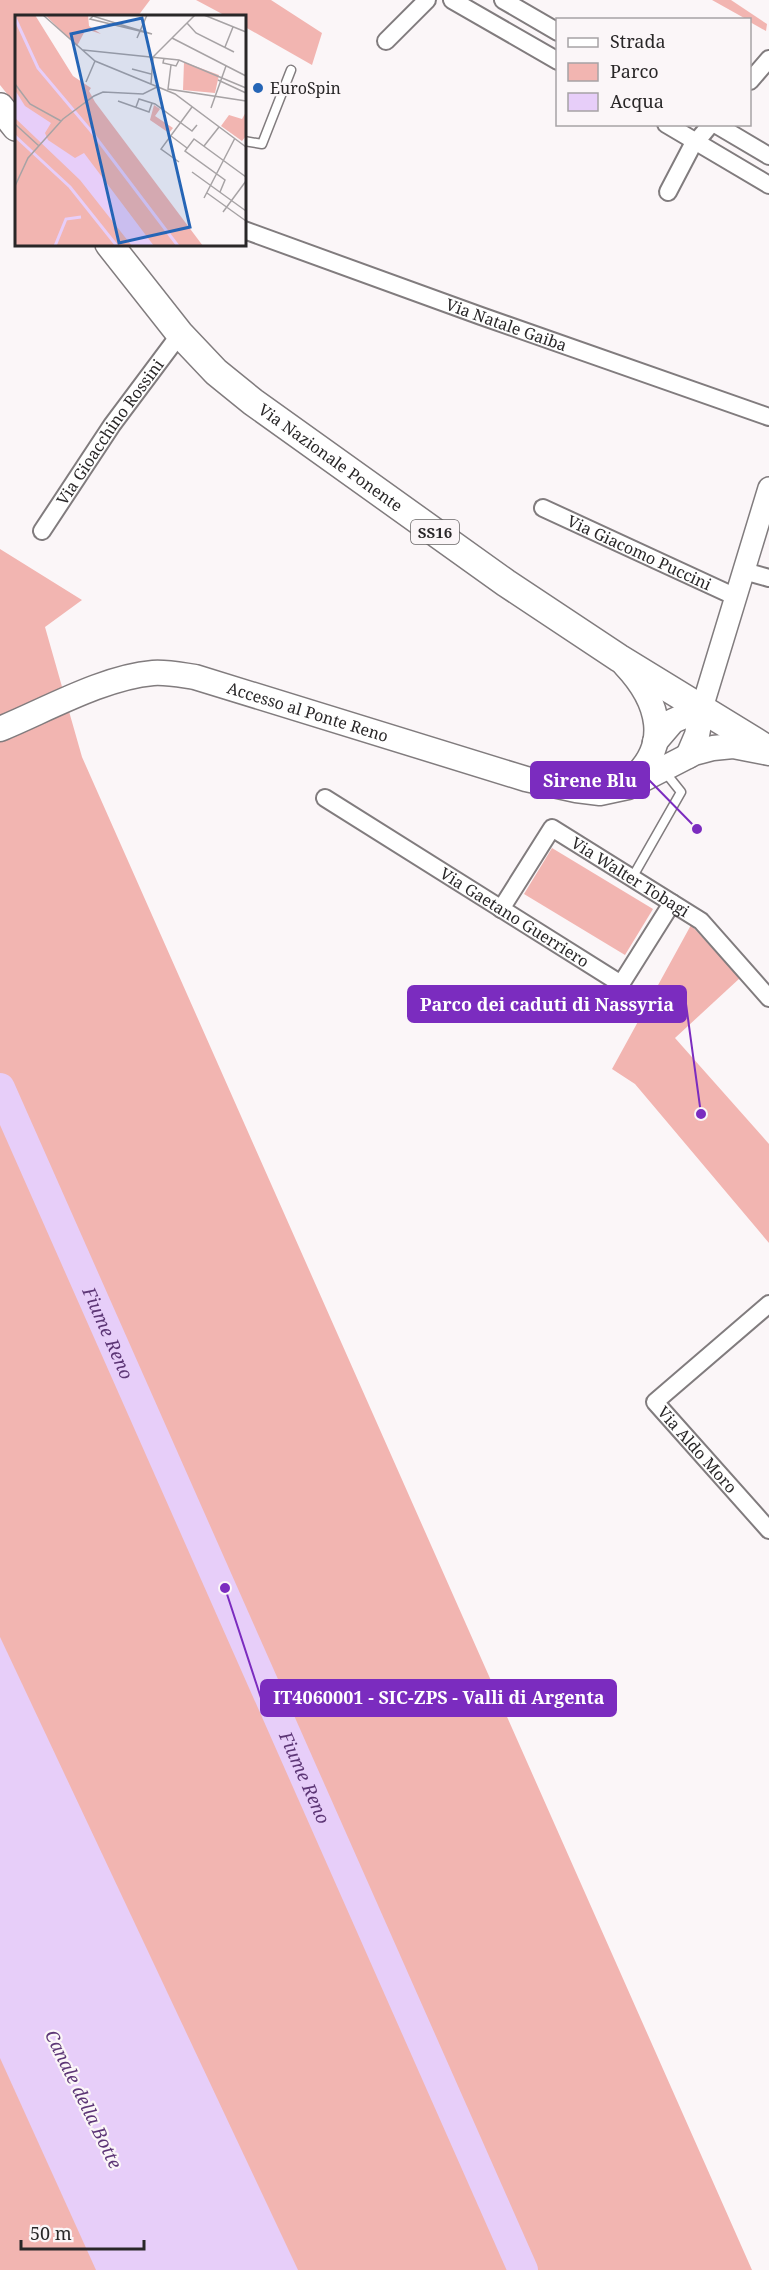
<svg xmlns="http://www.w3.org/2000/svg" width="769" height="2270" font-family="'Noto Serif',serif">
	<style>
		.green { fill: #f2b5b1 }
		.water { fill: #e7cef9 }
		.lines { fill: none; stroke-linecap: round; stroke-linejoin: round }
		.river { stroke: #e7cef9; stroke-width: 30 }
		.service-casing { stroke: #817c7e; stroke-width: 11 }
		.minor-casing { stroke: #817c7e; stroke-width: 20 }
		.tertiary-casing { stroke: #817c7e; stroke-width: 24 }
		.secondary-casing { stroke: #817c7e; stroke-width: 27 }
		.primary-casing { stroke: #817c7e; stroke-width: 30 }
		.service { stroke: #fff; stroke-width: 8 }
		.minor { stroke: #fff; stroke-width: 16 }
		.tertiary { stroke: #fff; stroke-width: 21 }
		.secondary { stroke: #fff; stroke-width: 24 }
		.primary { stroke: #fff; stroke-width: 27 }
		.poi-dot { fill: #2565b6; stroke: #fbf6f8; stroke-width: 2 }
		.labels { text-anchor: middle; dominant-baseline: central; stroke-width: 4.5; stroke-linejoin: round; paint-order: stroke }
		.shield { fill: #fbf6f8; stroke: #686566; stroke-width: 1.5 }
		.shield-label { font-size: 15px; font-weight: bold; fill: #292728 }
		.poi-label { font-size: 16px; fill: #292728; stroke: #fbf6f8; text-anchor: start }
		.street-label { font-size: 16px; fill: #292728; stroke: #fbf6f8 }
		.water-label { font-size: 18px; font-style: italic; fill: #5d3676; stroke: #fbf6f8 }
		.inset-river { fill: none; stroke: #e7cef9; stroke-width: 3 }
		.inset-road { fill: none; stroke: #a7a3a5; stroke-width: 1.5 }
		.view { fill: #2565b6; fill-opacity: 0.15; stroke: #2565b6; stroke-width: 3 }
		.inset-edge { fill: none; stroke: #292728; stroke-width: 3 }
		.leader { fill: none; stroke: #7b2cbf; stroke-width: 2 }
		.callout-dot { fill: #7b2cbf; stroke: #fbf6f8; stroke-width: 2 }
		.callout { fill: #7b2cbf; stroke: #7b2cbf; stroke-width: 2 }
		.callout-label { font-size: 18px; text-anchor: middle; font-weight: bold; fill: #fff }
	</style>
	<rect width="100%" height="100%" fill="#fbf6f8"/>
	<path class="green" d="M0,0H150L138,16H16V105L0,85Z
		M196,0H271L322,33L312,65L245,27L244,16H226Z
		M712,0H731L767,24L766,31L750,22V20L746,19Z
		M0,549L82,600L45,627L82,757L752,2270H0Z
		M552,848L653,909L625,955L524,894Z
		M691,925L740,978L675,1038L769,1144V1243L635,1084L612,1069Z"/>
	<path class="water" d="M0,1637L298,2270H96L0,2058Z"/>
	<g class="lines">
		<path class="river" id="s1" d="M0,1088L523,2270"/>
		<defs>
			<path id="service" d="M244,141L262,144L291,70
				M632,878L681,792L665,772"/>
			<g id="minor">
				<path d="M452,0L558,61"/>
				<path d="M503,0L558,32"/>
				<path d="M386,41L427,0"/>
				<path d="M750,81L769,59"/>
				<path d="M666,124L769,185"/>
				<path d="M715,124L769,156"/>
				<path d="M668,192L691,148L711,124"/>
				<path id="s2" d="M244,230L481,316L769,417"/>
				<path id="s3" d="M543,508L736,597"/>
				<path id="s4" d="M42,531L112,425L180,334"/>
				<path d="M744,571L769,578"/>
				<path id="s5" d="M325,798L621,984L672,903"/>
				<path id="s6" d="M501,909L552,828L701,921L769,998"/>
				<path id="s7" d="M769,1304L655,1402L769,1530"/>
			</g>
			<path id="tertiary" d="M702,708L769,488"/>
			<g id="secondary">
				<path d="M625,665C659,701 673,747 628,782"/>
				<path id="s8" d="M0,729C46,710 104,677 153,673C167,672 181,675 195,677L526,779L576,790L600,793L628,787L694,753L713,748L733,746L769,753"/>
				<path d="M655,742L673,721L702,708L697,735L688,756"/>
			</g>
			<g id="primary">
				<path d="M0,107L16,127"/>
				<path id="s9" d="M109,244L180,334L216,372L253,402L506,583L619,658L769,750"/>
			</g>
		</defs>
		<use href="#service" class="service-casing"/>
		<use href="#minor" class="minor-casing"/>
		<use href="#tertiary" class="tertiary-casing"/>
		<use href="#secondary" class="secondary-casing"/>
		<use href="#primary" class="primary-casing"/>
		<use href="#service" class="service"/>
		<use href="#minor" class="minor"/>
		<use href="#tertiary" class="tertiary"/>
		<use href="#secondary" class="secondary"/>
		<use href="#primary" class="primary"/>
	</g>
	<circle class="poi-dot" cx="258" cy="88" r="6"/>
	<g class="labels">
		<rect class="shield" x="411" y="520" width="48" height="24" rx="4.5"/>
		<g class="shield-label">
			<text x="435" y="532">SS16</text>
		</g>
		<g class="poi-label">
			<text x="270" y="88">EuroSpin</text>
		</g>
		<g class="street-label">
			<text stroke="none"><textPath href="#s2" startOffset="279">Via Natale Gaiba</textPath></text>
			<text stroke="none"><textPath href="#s4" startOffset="120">Via Gioacchino Rossini</textPath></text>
			<text stroke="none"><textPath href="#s9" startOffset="310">Via Nazionale Ponente</textPath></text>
			<text stroke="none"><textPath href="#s3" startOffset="106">Via Giacomo Puccini</textPath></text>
			<text stroke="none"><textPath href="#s8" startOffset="324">Accesso al Ponte Reno</textPath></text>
			<text stroke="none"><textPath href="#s6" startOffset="188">Via Walter Tobagi</textPath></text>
			<text stroke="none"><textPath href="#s5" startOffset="224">Via Gaetano Guerriero</textPath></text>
			<text stroke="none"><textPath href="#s7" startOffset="214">Via Aldo Moro</textPath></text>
		</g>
		<g class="water-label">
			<text stroke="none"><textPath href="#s1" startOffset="268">Fiume Reno</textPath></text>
			<text stroke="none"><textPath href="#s1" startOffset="754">Fiume Reno</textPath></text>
			<text transform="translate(84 2099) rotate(64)">Canale della Botte</text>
		</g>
	</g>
	<g transform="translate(15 15)">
		<rect width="231" height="231" fill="#fbf6f8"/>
		<path d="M0,0H20L58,61L76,73L74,76L80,87L188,231H0ZM30,0H73L74,11L86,19L71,14L62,31ZM169,47L204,60L200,78L168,75ZM139,90L145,94L140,101L158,113L154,118L135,105ZM231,97V121L227,126L206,111L214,100L227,104Z" fill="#f2b5b1"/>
		<path d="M0,75L10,91L36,108L30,118L33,125L60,143L69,138L139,231H117L65,165L0,103Z" fill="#e7cef9"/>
		<path class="inset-river" d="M0,3L23,53L76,116L163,231M0,121L55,172L102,231M40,231L51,204L66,202"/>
		<path class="inset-road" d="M28,0L80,46L160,79L231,132M189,0L231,17M78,1L97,7L137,19L75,4ZM172,8L181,18L219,37M122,23L132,0M157,23L231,61M210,32L218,12M68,35L164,45L231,73M149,43L148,48L161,51L164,45M156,50L153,74L231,86M117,54L136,59M203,65L231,78M71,67L80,46M0,69L15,89L46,106M136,69L138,42L180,0M103,86L134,97L137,88M121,92L124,84L140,89L177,116L182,110M196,93L211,51M0,109L24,131M156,121L172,133M189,131L204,112M164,147L146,134L177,92M177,157L231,196M0,171L13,143L48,104L79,81L88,77L128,79L142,72M205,177L210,165L170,136L179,124L231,162M192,178L231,206M189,183L220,123M208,197L231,166"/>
		<path class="view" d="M127,3L175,212L104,228L56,19Z"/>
		<rect width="231" height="231" class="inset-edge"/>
	</g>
	<path class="leader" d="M697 829L649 780M701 1114L686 1004M225 1588L261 1698"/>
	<g class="callout-dot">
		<circle cx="697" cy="829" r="6"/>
		<circle cx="701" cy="1114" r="6"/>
		<circle cx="225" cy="1588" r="6"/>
	</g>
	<g class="callout">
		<rect x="531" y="762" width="118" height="36" rx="6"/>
		<rect x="408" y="986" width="278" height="36" rx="6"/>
		<rect x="261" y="1680" width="355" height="36" rx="6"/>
	</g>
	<g class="callout-label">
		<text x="590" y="787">Sirene Blu</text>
		<text x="547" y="1011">Parco dei caduti di Nassyria</text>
		<text x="439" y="1704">IT4060001 - SIC-ZPS - Valli di Argenta</text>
	</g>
	<rect x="556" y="18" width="195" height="108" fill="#fbf6f8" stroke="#a7a3a5" stroke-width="1.5"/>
	<rect x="568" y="38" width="30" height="9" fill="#ffffff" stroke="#a7a3a5" stroke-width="1.5"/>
	<text x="610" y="48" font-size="18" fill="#292728">Strada</text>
	<rect x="568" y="63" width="30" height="18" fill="#f2b5b1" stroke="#a7a3a5" stroke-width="1.5"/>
	<text x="610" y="78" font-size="18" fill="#292728">Parco</text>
	<rect x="568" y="93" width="30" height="18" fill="#e7cef9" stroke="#a7a3a5" stroke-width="1.5"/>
	<text x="610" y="108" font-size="18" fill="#292728">Acqua</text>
	<path d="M21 2240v9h123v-9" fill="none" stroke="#292728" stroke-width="3"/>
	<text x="30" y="2240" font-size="18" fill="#292728" stroke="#fbf6f8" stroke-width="4.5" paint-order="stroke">50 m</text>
</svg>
